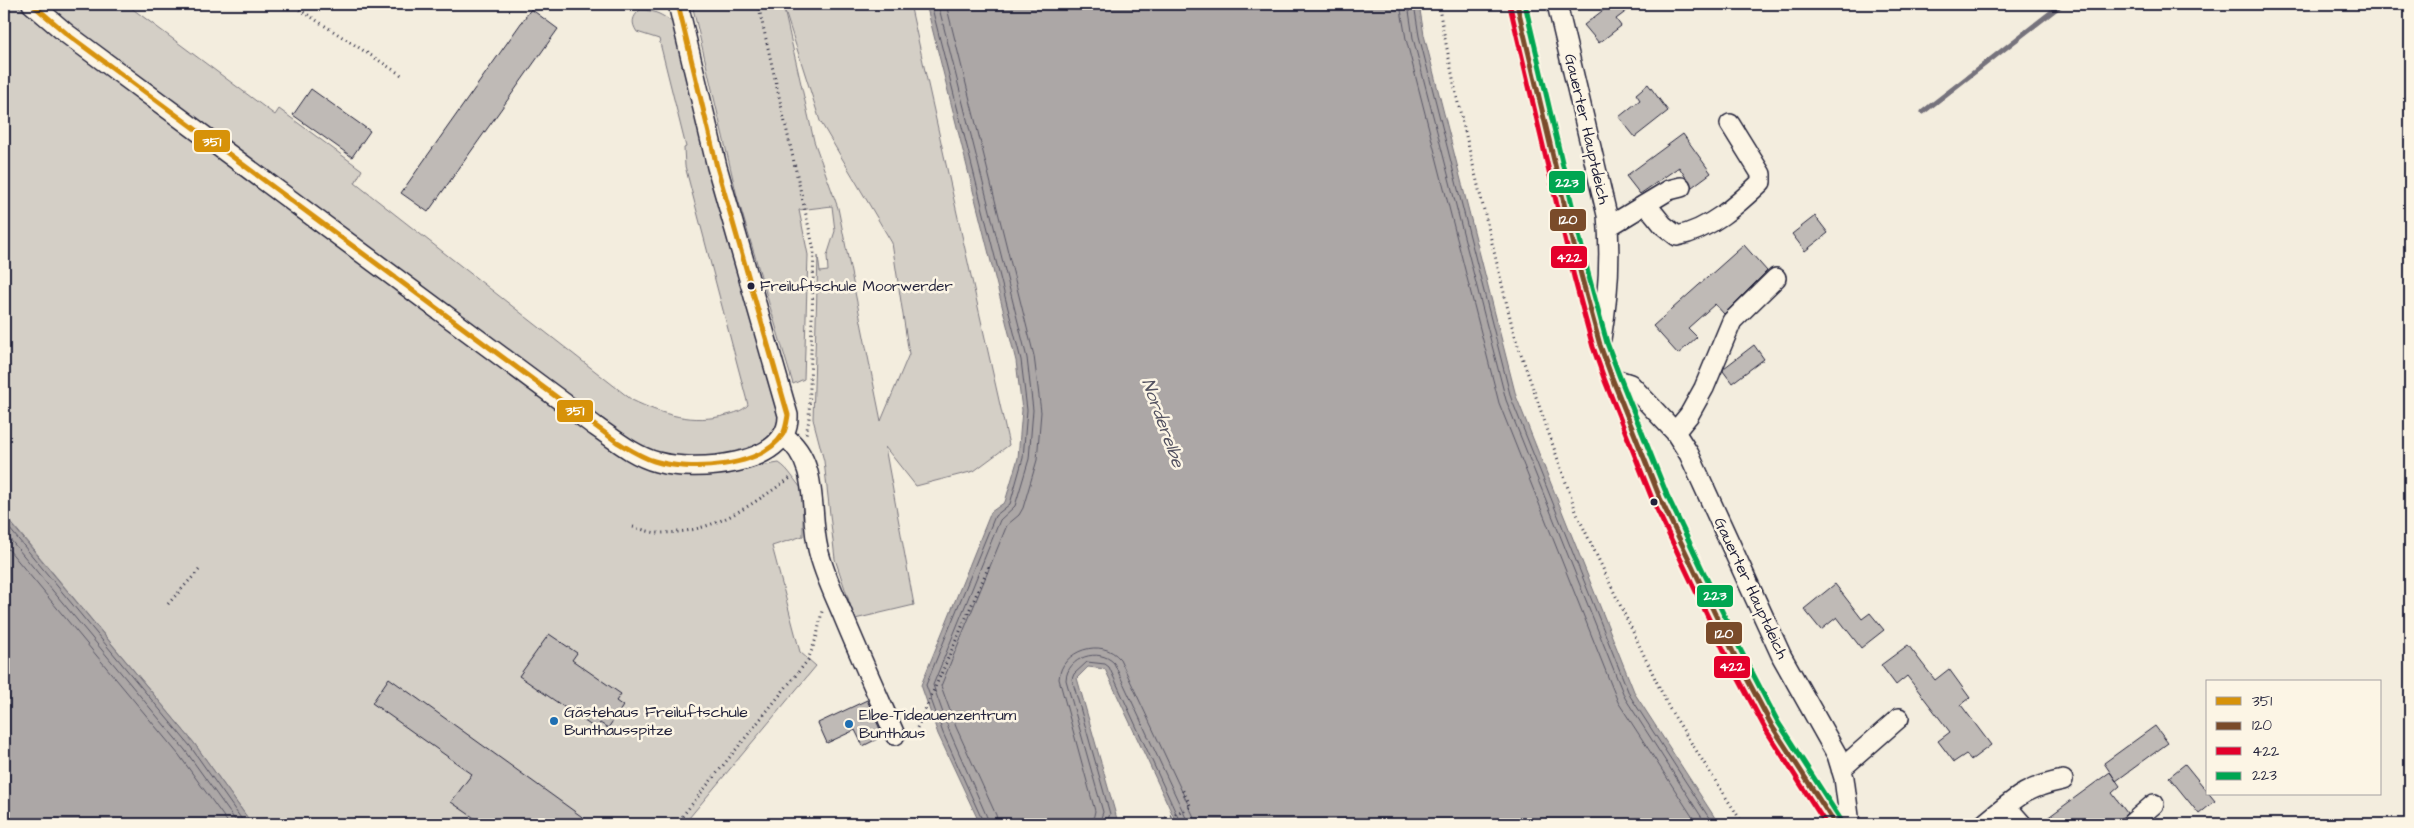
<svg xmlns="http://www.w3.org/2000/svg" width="2414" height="828" font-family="'Architects Daughter',sans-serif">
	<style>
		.green { fill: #d4cfc6; stroke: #7b7880; fill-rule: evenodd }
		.water { fill: #aca7a6; stroke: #75727b }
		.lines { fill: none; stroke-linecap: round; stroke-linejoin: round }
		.shore { stroke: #595766; stroke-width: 1 }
		.stream { stroke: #75727b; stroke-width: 5 }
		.building { fill: #bfbab6; stroke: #22223b }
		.minor-casing { stroke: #22223b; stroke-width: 22 }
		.path { stroke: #22223b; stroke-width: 3; stroke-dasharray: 1 4; stroke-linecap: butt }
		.minor { stroke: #fcf5e5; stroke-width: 19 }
		.bus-1-casing { stroke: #fcf5e5; stroke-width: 9 }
		.bus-2-casing { stroke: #fcf5e5; stroke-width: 9 }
		.bus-3-casing { stroke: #fcf5e5; stroke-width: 9 }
		.bus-4-casing { stroke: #fcf5e5; stroke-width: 9 }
		.bus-1 { stroke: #d79209; stroke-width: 5 }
		.bus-2 { stroke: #7a4b2a; stroke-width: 5 }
		.bus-3 { stroke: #e4002b; stroke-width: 5 }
		.bus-4 { stroke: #00a651; stroke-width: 5 }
		.bus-dot { fill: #22223b; stroke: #fcf5e5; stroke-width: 2 }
		.poi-dot { fill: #1f6fb2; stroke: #fcf5e5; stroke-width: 2 }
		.labels { text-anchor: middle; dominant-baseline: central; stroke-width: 5; stroke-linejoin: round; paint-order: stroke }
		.bus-label { font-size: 15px; fill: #22223b; stroke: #fcf5e5; text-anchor: start }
		.street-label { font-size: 16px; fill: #22223b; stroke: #fcf5e5 }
		.poi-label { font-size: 16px; fill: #22223b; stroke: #fcf5e5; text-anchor: start }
		.water-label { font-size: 18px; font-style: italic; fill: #525160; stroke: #fcf5e5 }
		.line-badge { stroke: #fcf5e5; stroke-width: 2 }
		.badge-label { font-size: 14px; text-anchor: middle; font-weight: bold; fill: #fff }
	</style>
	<rect width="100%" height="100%" fill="#f3edde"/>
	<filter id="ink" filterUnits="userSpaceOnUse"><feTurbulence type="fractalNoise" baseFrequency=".02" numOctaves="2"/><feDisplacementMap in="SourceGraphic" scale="10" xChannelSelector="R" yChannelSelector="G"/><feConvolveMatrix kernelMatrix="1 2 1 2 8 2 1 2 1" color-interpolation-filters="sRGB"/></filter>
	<g filter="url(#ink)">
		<path class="green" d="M4,4H15L85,59L626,457L753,465L754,467L779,463C790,470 794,481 803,490V536L772,546L800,652L816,666L684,824H252L194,743L4,514Z
			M39,4H126L275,115L279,109L362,170L355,183L632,400C663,415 693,424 727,415C735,413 742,411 748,405L685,166L684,148L686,147L659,39L637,32C631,23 632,17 640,10C654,10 663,15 673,23L707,166L778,408C785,457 696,463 663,455C645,451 628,437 613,428Z
			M692,4H910L1009,445L974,471L916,486L885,447L914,605L855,619L835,559L824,461L813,419L818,256L820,272L828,271L827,256L835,231L832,206L799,210L808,255L804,379L793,384L737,196ZM783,5L820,121L892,243L909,354L881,421L838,208L814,141Z"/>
		<path class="water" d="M926,4H1419L1424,35L1516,396L1635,694L1719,824H1177L1105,669L1088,667L1077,678L1117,819L1106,824H980L938,734L921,685L991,512L1005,502L1018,458L1022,410L1016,361Z
			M4,515L194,743L252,824H4Z"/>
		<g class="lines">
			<path class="shore" d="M931,4L1021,360L1027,410L1023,458L1010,504L995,516L926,685L943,733L984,824
				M938,4L1027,358L1033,410L1029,459L1015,506L1000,520L933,685L949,730L990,824
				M946,4L1034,356L1041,412L1037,460L1023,508L1019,515L1007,525L941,686L956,727L996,815L998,824
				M1400,4L1406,39L1499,403L1618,702L1697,824
				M1408,4L1413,38L1506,400L1625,698L1706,824
				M1414,4L1419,36L1511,398L1630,696L1713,824
				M4,522L190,746L245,824
				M4,532L185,750L238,824
				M4,544L179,755L229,824
				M1092,824L1095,811L1059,679C1061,650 1102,637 1120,659L1193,815L1195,824
				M1099,824L1103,812L1066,680C1067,657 1099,647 1114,663L1186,818L1187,824
				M1106,824L1110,814L1072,679L1074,674L1087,662L1105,664L1109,667L1181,824"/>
			<path class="stream" d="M1923,112L2062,4"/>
		</g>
		<path class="building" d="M1611,4H1636L1616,19L1621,26L1599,43L1584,25Z
			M531,9L558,29L428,212L401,193Z
			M1648,84L1668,111L1635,137L1619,117L1640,100L1636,94Z
			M311,89L370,131L352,157L293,115Z
			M1683,134L1711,173L1692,187L1679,167L1640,194L1626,176Z
			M1815,216L1828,233L1805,251L1792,234Z
			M1744,245L1767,271L1724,314L1715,304L1688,328L1697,337L1678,354L1653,326Z
			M1754,345L1764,359L1732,383L1723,371L1724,368Z
			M1835,584L1862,619L1870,613L1884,630L1861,648L1837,617L1821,630L1804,609Z
			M549,634L577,653L572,660L621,694L616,701L623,706L608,728L600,723L596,729L519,676Z
			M1908,645L1935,680L1949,669L1970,698L1961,705L1991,745L1971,760L1966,754L1954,762L1938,741L1950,732L1907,676L1896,685L1881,665Z
			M389,678L592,824H483L451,802L472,774L372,703Z
			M867,700L883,736L863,746L855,730L827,743L818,723Z
			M2155,726L2168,743L2116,781L2104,763Z
			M2185,764L2215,801L2199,814L2169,777Z
			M2110,772L2120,786L2112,793L2127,813L2123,817L2113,824H2039Z"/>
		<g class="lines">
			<defs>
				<path id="minor" d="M32,4L67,34L595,426C614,439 634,456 657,462C693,472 790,467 788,415L717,167L678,4
					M1517,4L1581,275L1600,345L1612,378L1660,498L1734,654L1772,726L1835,824
					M1557,4L1607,215C1611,256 1608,299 1601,339
					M1646,204L1663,225L1677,236C1709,230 1737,205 1761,182V174L1730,124
					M1608,227L1669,190L1681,187
					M1612,378L1630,384L1675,432L1689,454L1782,657L1837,755L1844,778L1850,824
					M1675,432L1689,415L1704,388L1732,321L1776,278
					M784,436C820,462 809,511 818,549C823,571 833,592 842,613C859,654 877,694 895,735
					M1841,769L1899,718
					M2006,806L2022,824
					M1984,824C2015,799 2023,788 2063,780
					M2131,824L2154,804"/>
			</defs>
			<use href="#minor" class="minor-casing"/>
			<path class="path" d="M291,4L403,76
				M758,4L814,250L809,420L806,434
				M1438,4L1458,103L1514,334L1577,514L1669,708L1743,824
				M633,527C642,529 654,534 663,533C717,532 750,505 792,477
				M168,604L199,570
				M913,737L989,566
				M676,824L808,660L817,636L822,611
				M1152,824L1191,807L1182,789"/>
			<use href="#minor" class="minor"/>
			<defs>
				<path id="bus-1" d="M32,4L67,34L617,442C629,449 641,457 654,461C689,472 762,468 783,434C786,429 787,421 788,415L717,167L678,4"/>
				<path id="bus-2" d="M1517,4L1581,275L1600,345L1612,378L1660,498L1734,654L1772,726L1835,824"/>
				<path id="bus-3" d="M1510,6L1574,277L1593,347L1605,381L1653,501L1727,657L1766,730L1826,824"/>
				<path id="bus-4" d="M1525,4L1588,273L1607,343L1619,375L1667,495L1741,651L1778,722L1841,820"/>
			</defs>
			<use href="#bus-1" class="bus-1-casing"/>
			<use href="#bus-2" class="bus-2-casing"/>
			<use href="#bus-3" class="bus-3-casing"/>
			<use href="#bus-4" class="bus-4-casing"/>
			<use href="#bus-1" class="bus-1"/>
			<use href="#bus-2" class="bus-2"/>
			<use href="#bus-3" class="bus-3"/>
			<use href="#bus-4" class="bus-4"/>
		</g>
	</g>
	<g class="bus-dot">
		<circle cx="751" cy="286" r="4.5"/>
		<circle cx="1654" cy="502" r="4.5"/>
	</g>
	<g class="poi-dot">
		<circle cx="554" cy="721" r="5"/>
		<circle cx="849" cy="724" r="5"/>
	</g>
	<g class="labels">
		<g class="bus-label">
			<text x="760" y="286">Freiluftschule Moorwerder</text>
		</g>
		<g class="street-label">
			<text transform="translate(1587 129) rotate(77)">Gauerter Hauptdeich</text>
			<text transform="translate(1751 588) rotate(65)">Gauerter Hauptdeich</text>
		</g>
		<g class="poi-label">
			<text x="564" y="712">Gästehaus Freiluftschule<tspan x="564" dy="18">Bunthausspitze</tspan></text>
			<text x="859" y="715">Elbe-Tideauenzentrum<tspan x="859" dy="18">Bunthaus</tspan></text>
		</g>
		<g class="water-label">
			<text transform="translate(1163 423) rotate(70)">Norderelbe</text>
		</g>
	</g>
	<g class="line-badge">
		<rect x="193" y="129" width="38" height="24" rx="5" fill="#d79209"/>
		<rect x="1548" y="170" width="38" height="24" rx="5" fill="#00a651"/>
		<rect x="1549" y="208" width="38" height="24" rx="5" fill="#7a4b2a"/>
		<rect x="1550" y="245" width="38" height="24" rx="5" fill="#e4002b"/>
		<rect x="556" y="399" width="38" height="24" rx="5" fill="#d79209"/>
		<rect x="1696" y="584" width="38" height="24" rx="5" fill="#00a651"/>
		<rect x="1705" y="621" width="38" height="24" rx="5" fill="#7a4b2a"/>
		<rect x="1713" y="655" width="38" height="24" rx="5" fill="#e4002b"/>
	</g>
	<g class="badge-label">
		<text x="212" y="146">351</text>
		<text x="1567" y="187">223</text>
		<text x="1568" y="224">120</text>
		<text x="1569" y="262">422</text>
		<text x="575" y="415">351</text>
		<text x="1715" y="600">223</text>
		<text x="1724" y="638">120</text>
		<text x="1732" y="671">422</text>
	</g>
	<rect width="2414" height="828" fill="none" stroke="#fcf5e5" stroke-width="20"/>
	<rect x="10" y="10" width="2394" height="808" fill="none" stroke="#22223b" stroke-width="2" filter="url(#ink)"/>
	<rect x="2206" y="680" width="175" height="115" fill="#fcf5e5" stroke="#a5a1a1"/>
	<rect x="2216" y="697" width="25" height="8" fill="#d79209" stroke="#a5a1a1"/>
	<text x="2252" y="706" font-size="15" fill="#22223b">351</text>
	<rect x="2216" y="722" width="25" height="8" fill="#7a4b2a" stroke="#a5a1a1"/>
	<text x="2252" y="730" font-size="15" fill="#22223b">120</text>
	<rect x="2216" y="747" width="25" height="8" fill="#e4002b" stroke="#a5a1a1"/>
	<text x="2252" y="756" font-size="15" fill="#22223b">422</text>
	<rect x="2216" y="772" width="25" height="8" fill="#00a651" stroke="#a5a1a1"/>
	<text x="2252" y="780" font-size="15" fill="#22223b">223</text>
</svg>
